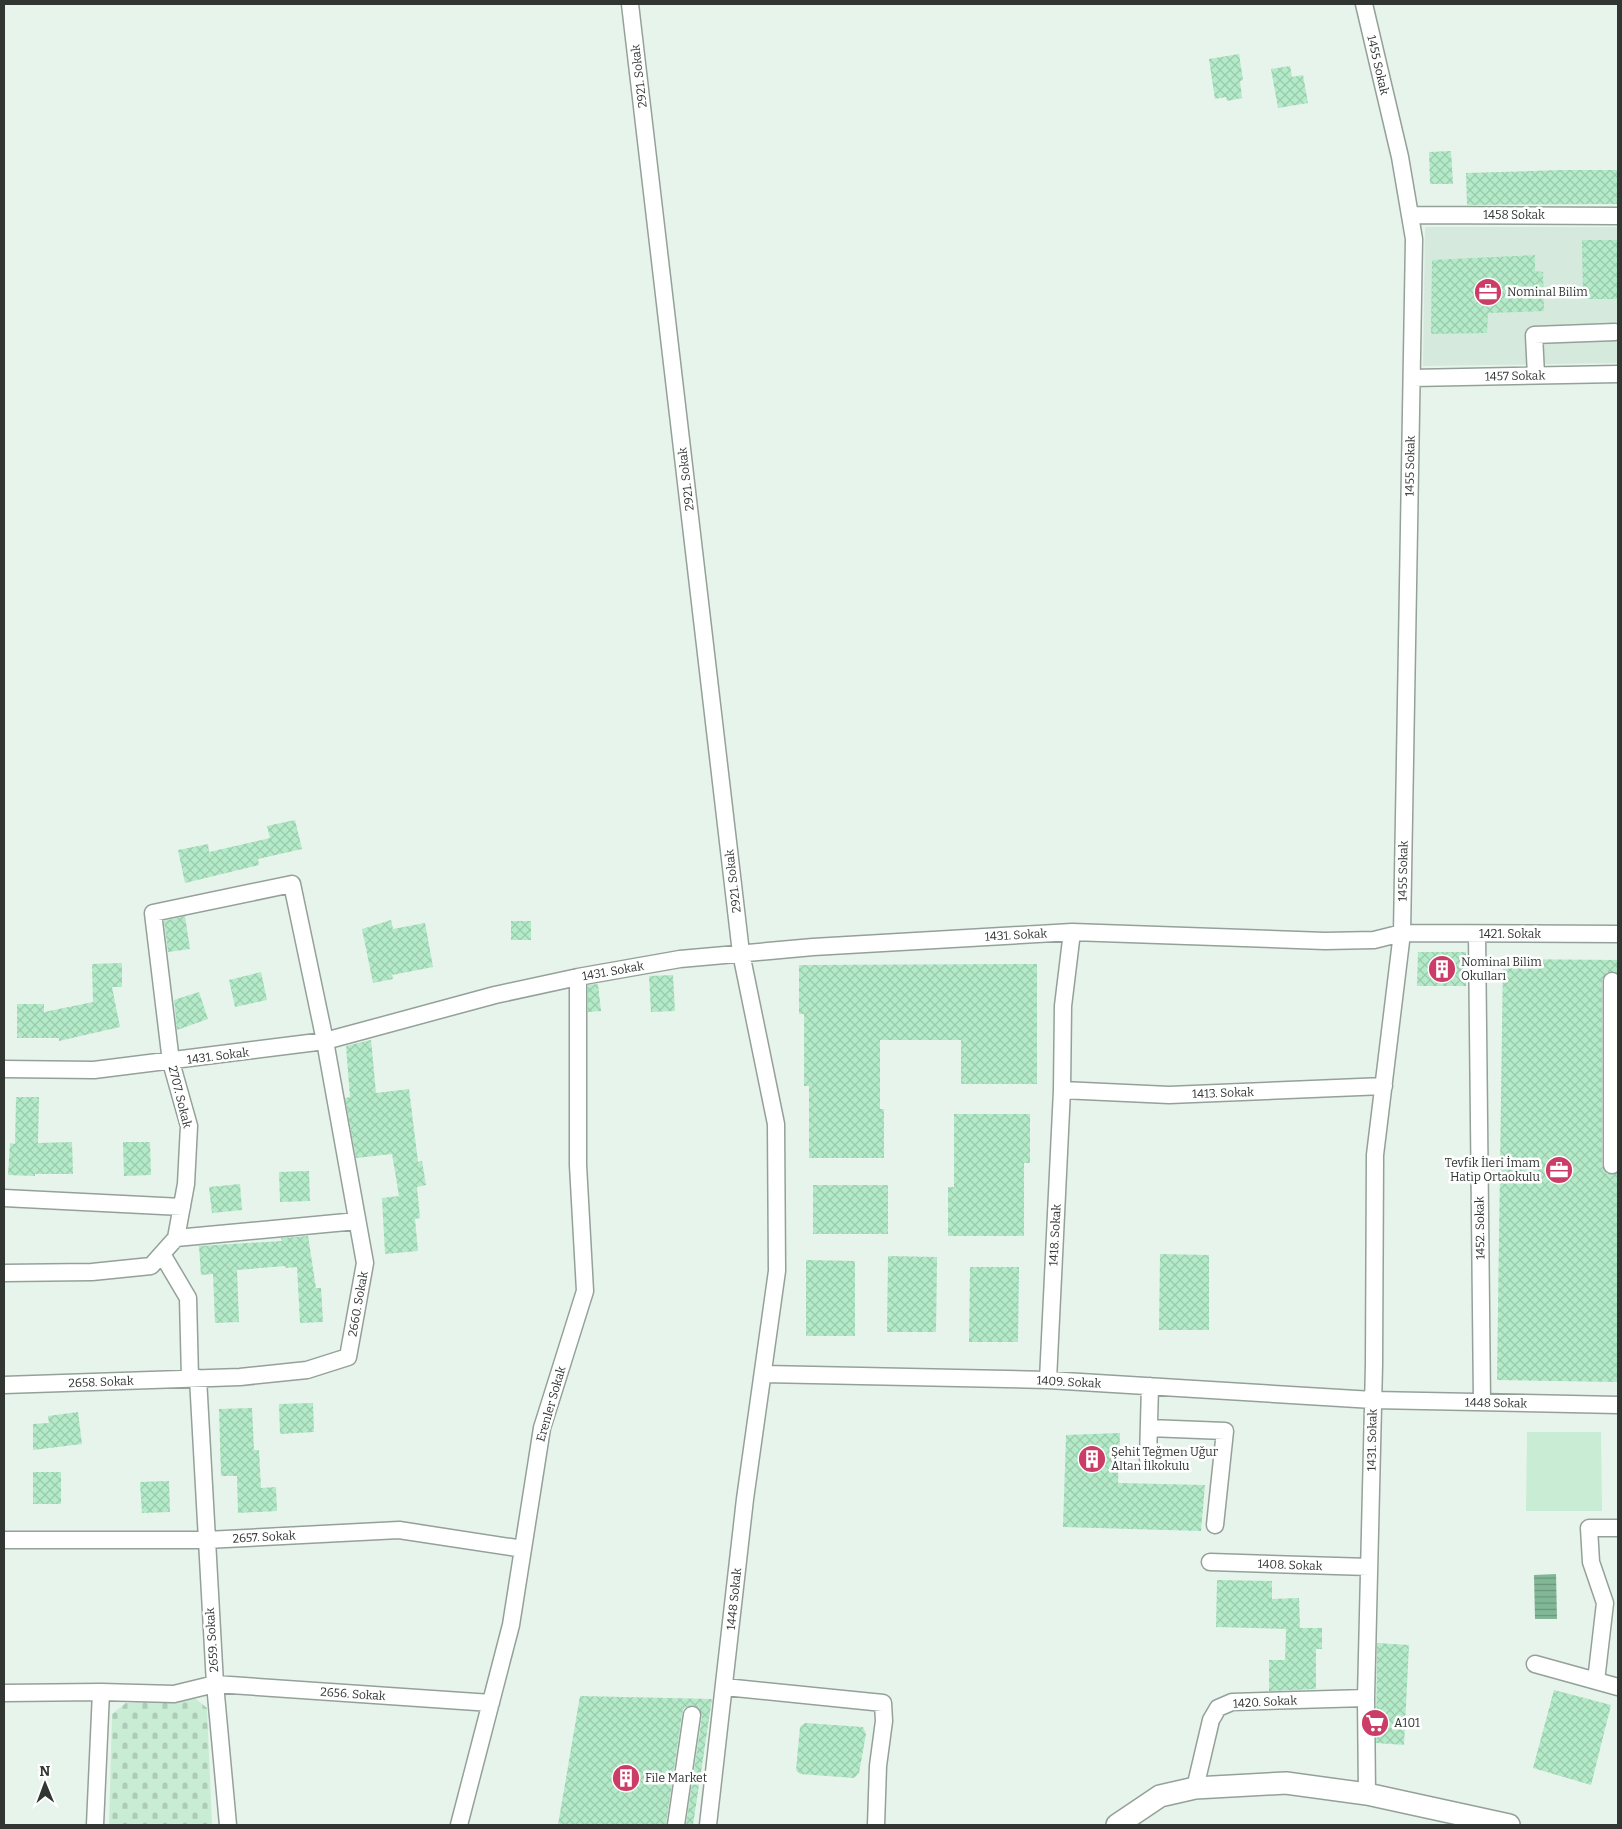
<svg xmlns="http://www.w3.org/2000/svg" width="1622" height="1829" font-family="Bitter,serif">
	<style>
		.built { fill: #d5e9dd }
		.grass { fill: #c9ecd5 }
		.cemetery { fill: url(#cemetery-stones) }
		.water { fill: url(#water-rules) }
		.building { fill: url(#building-cross-hatch) }
		.lines { fill: none; stroke-linecap: round; stroke-linejoin: round }
		.minor-casing { stroke: #94a199; stroke-width: 19 }
		.major-casing { stroke: #94a199; stroke-width: 24 }
		.minor { stroke: #fff; stroke-width: 16 }
		.major { stroke: #fff; stroke-width: 21 }
		.labels { text-anchor: middle; dominant-baseline: central; stroke-width: 5; stroke-linejoin: round; paint-order: stroke }
		.street-label { font-size: 12px; fill: #313633; stroke: #fff }
		.poi-label { font-size: 12px; fill: #313633; stroke: #fff; text-anchor: start }
	</style>
	<defs>
		<pattern id="cemetery-stones" width="16" height="16" patternUnits="userSpaceOnUse" patternTransform="scale(1.25)"><rect width="16" height="16" fill="#c9ecd5"/><path d="M2 7V4a2 2 0 0 1 4 0v3zM10 15v-3a2 2 0 0 1 4 0v3z" fill="#adcbb7"/></pattern>
		<pattern id="water-rules" width="6" height="5" patternUnits="userSpaceOnUse" patternTransform="scale(1.25)"><rect width="6" height="5" fill="#81b796"/><path d="M0 2.5h6" fill="none" stroke="#6a967b"/></pattern>
		<pattern id="building-cross-hatch" width="8" height="8" patternUnits="userSpaceOnUse" patternTransform="scale(1.25)"><rect width="8" height="8" fill="#b3eac8"/><path d="M0 0l8 8M0 8l8-8" fill="none" stroke="#9ac9ac"/></pattern>
	</defs>
	<rect width="100%" height="100%" fill="#e7f4eb"/>
	<path class="built" d="M1425,227H1618V363L1423,366Z"/>
	<path class="grass" d="M1527,1432H1601L1602,1511H1526Z"/>
	<path class="cemetery" d="M196,1699L207,1708L212,1825H109L112,1714L126,1703Z"/>
	<path class="water" d="M1556,1574L1557,1619H1535L1534,1575Z"/>
	<path class="building" d="M1239,54L1243,80L1240,81L1242,98L1227,101L1226,97L1215,99L1209,59Z
		M1290,66L1292,77L1303,75L1308,103L1278,108L1271,69Z
		M1451,151L1453,184H1430L1429,152Z
		M1562,170H1618V204L1467,205L1466,173Z
		M1582,240H1618V299H1583Z
		M1535,255V271L1543,272L1544,311L1488,313L1487,333L1431,334L1432,260Z
		M295,820L302,849L258,859L259,865L185,883L178,850L208,844L209,852L270,838L267,826Z
		M185,916L190,949L168,952L164,921Z
		M391,920L393,929L425,923L433,967L392,975L393,979L373,983L362,929Z
		M511,921H531V940H511Z
		M1418,952H1466V986H1417Z
		M1503,959L1618,960V974L1607,972L1602,981V1165L1607,1174L1618,1172V1382L1497,1380Z
		M122,963V987H112L120,1027L59,1041V1038H17V1004H44V1012L93,1002L92,964Z
		M1037,964V1084H961V1040H880V1109H884V1158H809V1086H804V1014H799V965Z
		M261,972L267,1000L235,1007L229,980Z
		M673,975L675,1011L651,1012L649,976Z
		M598,984L601,1011L588,1012V985Z
		M199,992L208,1019L177,1030L174,1000Z
		M371,1040L376,1093L409,1089L418,1162L422,1161L426,1185L417,1187L420,1218L415,1219L418,1251L385,1254L382,1198L399,1196L392,1154L356,1158L345,1098L350,1097L346,1046Z
		M16,1097H39L38,1143L72,1142L73,1174H35V1176L8,1175L10,1143L15,1144Z
		M954,1114H1030V1163H1024V1236H948V1187H954Z
		M123,1142H150L151,1175L124,1176Z
		M309,1171L310,1201L280,1202L279,1172Z
		M240,1184L242,1210L212,1213L209,1187Z
		M813,1185H888V1234H813Z
		M308,1236L316,1288H321L323,1322L300,1323L297,1267L286,1268L285,1266L237,1270L239,1322L215,1323L213,1274L201,1275L199,1246L282,1241L281,1238Z
		M1160,1254L1209,1255V1330H1159Z
		M888,1256L937,1257L936,1332H887Z
		M806,1260L855,1261V1336H806Z
		M970,1267H1019L1018,1342H969Z
		M313,1403L314,1432L280,1434L279,1404Z
		M252,1408L254,1450H259L261,1488L276,1487L277,1511L238,1513L237,1476H221L219,1409Z
		M78,1412L82,1444L33,1450V1424L49,1423L48,1416Z
		M1120,1433L1118,1483L1205,1485L1201,1531L1063,1527L1066,1435Z
		M33,1472H61V1504H33Z
		M169,1481L170,1512L142,1513L140,1482Z
		M1217,1580L1272,1581V1599L1299,1598L1300,1628H1322V1649H1316V1689L1269,1691V1660H1285L1286,1629L1216,1627Z
		M1377,1643L1409,1645L1404,1745L1376,1743Z
		M1554,1690L1611,1705L1591,1785L1533,1768Z
		M580,1696L712,1699L693,1825H686L702,1716L699,1708L693,1705L684,1708L682,1714L666,1825H558Z
		M805,1723L863,1727L866,1734L859,1773L854,1778L800,1774L796,1770L800,1727Z"/>
	<g class="lines">
		<defs>
			<path id="minor" d="M630,4L741,953L776,1124L777,1271L745,1499L708,1825
				M1364,4L1400,157L1414,239L1402,933L1375,1155L1374,1365L1366,1698L1367,1794
				M1410,215L1618,216
				M1536,375L1534,335L1615,332
				M1412,378L1618,374
				M1072,932L1325,941L1374,940L1402,933L1618,934
				M1477,934L1482,1402
				M1612,981V1165
				M4,1069L94,1070L325,1041L495,995L578,977L680,959L813,947L1072,932L1063,1006L1062,1090L1048,1380
				M1062,1090L1169,1095L1384,1086
				M4,1198L182,1207
				M176,1238L357,1221
				M162,1254L188,1298L190,1378
				M4,1273L92,1272L151,1266L176,1238L186,1184L189,1126L171,1062L153,913L292,884L325,1041L365,1263L348,1357L307,1370L240,1377L4,1385
				M764,1374L1048,1380L1373,1400L1618,1405
				M1149,1428L1225,1431L1215,1525
				M1148,1459L1150,1386
				M4,1540H206L399,1530L523,1549
				M1210,1562L1369,1567
				M1535,1664L1618,1687
				M1596,1681L1605,1603L1591,1562L1589,1528H1618
				M725,1687L883,1703L884,1721L878,1766L876,1825
				M4,1693L101,1692
				M1195,1788L1211,1720L1218,1708L1232,1702L1366,1698
				M95,1825L101,1692L174,1694L215,1684L198,1378
				M228,1825L215,1684L491,1703
				M459,1825L511,1625L542,1428L585,1291L578,1165V977
				M676,1825L692,1715"/>
			<path id="major" d="M1117,1825L1160,1796L1195,1788L1286,1783L1367,1794L1509,1825"/>
		</defs>
		<use href="#minor" class="minor-casing"/>
		<use href="#major" class="major-casing"/>
		<use href="#minor" class="minor"/>
		<use href="#major" class="major"/>
	</g>
	<defs>
		<symbol id="office-disc" viewBox="-11 -11 22 22"><circle r="9.5" fill="#cb3d66" stroke="#fff"/><path d="M-6-3h4V-5.5h4V-3h4V5H-6ZM-1-4.5V-3h2v-1.5ZM-6 0V1H6V0Z" fill="#fff"/></symbol>
		<symbol id="building-disc" viewBox="-11 -11 22 22"><circle r="9.5" fill="#cb3d66" stroke="#fff"/><path d="M-4-6H4V6H1V3H-1V6H-4ZM-2.5-4.3h1.7v1.8h-1.7ZM.8-4.3h1.7v1.8H.8ZM-2.5-1h1.7V.8h-1.7ZM.8-1h1.7V.8H.8Z" fill="#fff"/></symbol>
		<symbol id="supermarket-disc" viewBox="-11 -11 22 22"><circle r="9.5" fill="#cb3d66" stroke="#fff"/><path d="M-6-5.5h2.5l.6 2H6L4.5 2H-2.5L-4.4-4H-6ZM-1.5 3.2a1.3 1.3 0 1 0 .1 0ZM3 3.2a1.3 1.3 0 1 0 .1 0Z" fill="#fff"/></symbol>
	</defs>
	<g fill-rule="evenodd">
		<use href="#office-disc" x="1472" y="276" width="32" height="32"/>
		<use href="#building-disc" x="1426" y="953" width="32" height="32"/>
		<use href="#office-disc" x="1543" y="1154" width="32" height="32"/>
		<use href="#building-disc" x="1076" y="1443" width="32" height="32"/>
		<use href="#supermarket-disc" x="1359" y="1707" width="32" height="32"/>
		<use href="#building-disc" x="610" y="1762" width="32" height="32"/>
	</g>
	<g class="labels">
		<g class="street-label">
			<text transform="translate(1378 65) rotate(77)">1455 Sokak</text>
			<text transform="translate(639 76) rotate(-97)">2921. Sokak</text>
			<text x="1514" y="215">1458 Sokak</text>
			<text transform="translate(1515 376) rotate(-1)">1457 Sokak</text>
			<text transform="translate(1410 466) rotate(-89)">1455 Sokak</text>
			<text transform="translate(686 479) rotate(-97)">2921. Sokak</text>
			<text transform="translate(1403 871) rotate(-89)">1455 Sokak</text>
			<text transform="translate(733 881) rotate(-97)">2921. Sokak</text>
			<text x="1510" y="934">1421. Sokak</text>
			<text transform="translate(1016 935) rotate(-3)">1431. Sokak</text>
			<text transform="translate(613 971) rotate(-10)">1431. Sokak</text>
			<text transform="translate(218 1056) rotate(-7)">1431. Sokak</text>
			<text transform="translate(1223 1093) rotate(-2)">1413. Sokak</text>
			<text transform="translate(180 1097) rotate(76)">2707. Sokak</text>
			<text transform="translate(1480 1228) rotate(-91)">1452. Sokak</text>
			<text transform="translate(1055 1235) rotate(-87)">1418. Sokak</text>
			<text transform="translate(358 1304) rotate(-80)">2660. Sokak</text>
			<text transform="translate(101 1382) rotate(-2)">2658. Sokak</text>
			<text transform="translate(1069 1382) rotate(3)">1409. Sokak</text>
			<text transform="translate(1496 1403) rotate(1)">1448 Sokak</text>
			<text transform="translate(551 1404) rotate(-74)">Erenler Sokak</text>
			<text transform="translate(1372 1440) rotate(-89)">1431. Sokak</text>
			<text transform="translate(264 1537) rotate(-3)">2657. Sokak</text>
			<text transform="translate(1290 1565) rotate(2)">1408. Sokak</text>
			<text transform="translate(734 1599) rotate(-84)">1448 Sokak</text>
			<text transform="translate(212 1640) rotate(-94)">2659. Sokak</text>
			<text transform="translate(353 1694) rotate(4)">2656. Sokak</text>
			<text transform="translate(1265 1702) rotate(-3)">1420. Sokak</text>
		</g>
		<g class="poi-label">
			<text x="1507" y="292">Nominal Bilim</text>
			<text x="1461" y="962">Nominal Bilim<tspan x="1461" dy="14">Okulları</tspan></text>
			<text x="1540" y="1163" text-anchor="end">Tevfik İleri İmam<tspan x="1540" dy="14">Hatip Ortaokulu</tspan></text>
			<text x="1111" y="1452">Şehit Teğmen Uğur<tspan x="1111" dy="14">Altan İlkokulu</tspan></text>
			<text x="1394" y="1723">A101</text>
			<text x="645" y="1778">File Market</text>
		</g>
	</g>
	<rect width="1622" height="1829" fill="none" stroke="#313633" stroke-width="10"/>
	<g transform="translate(45 1784) rotate(359)" stroke="#ffffff" stroke-width="4" paint-order="stroke">
	<path d="M0-4L9 19L0 12L-9 19Z" fill="#313633"/>
	<text y="-8" font-size="14" font-weight="bold" text-anchor="middle" fill="#313633">N</text>
	</g>
</svg>
